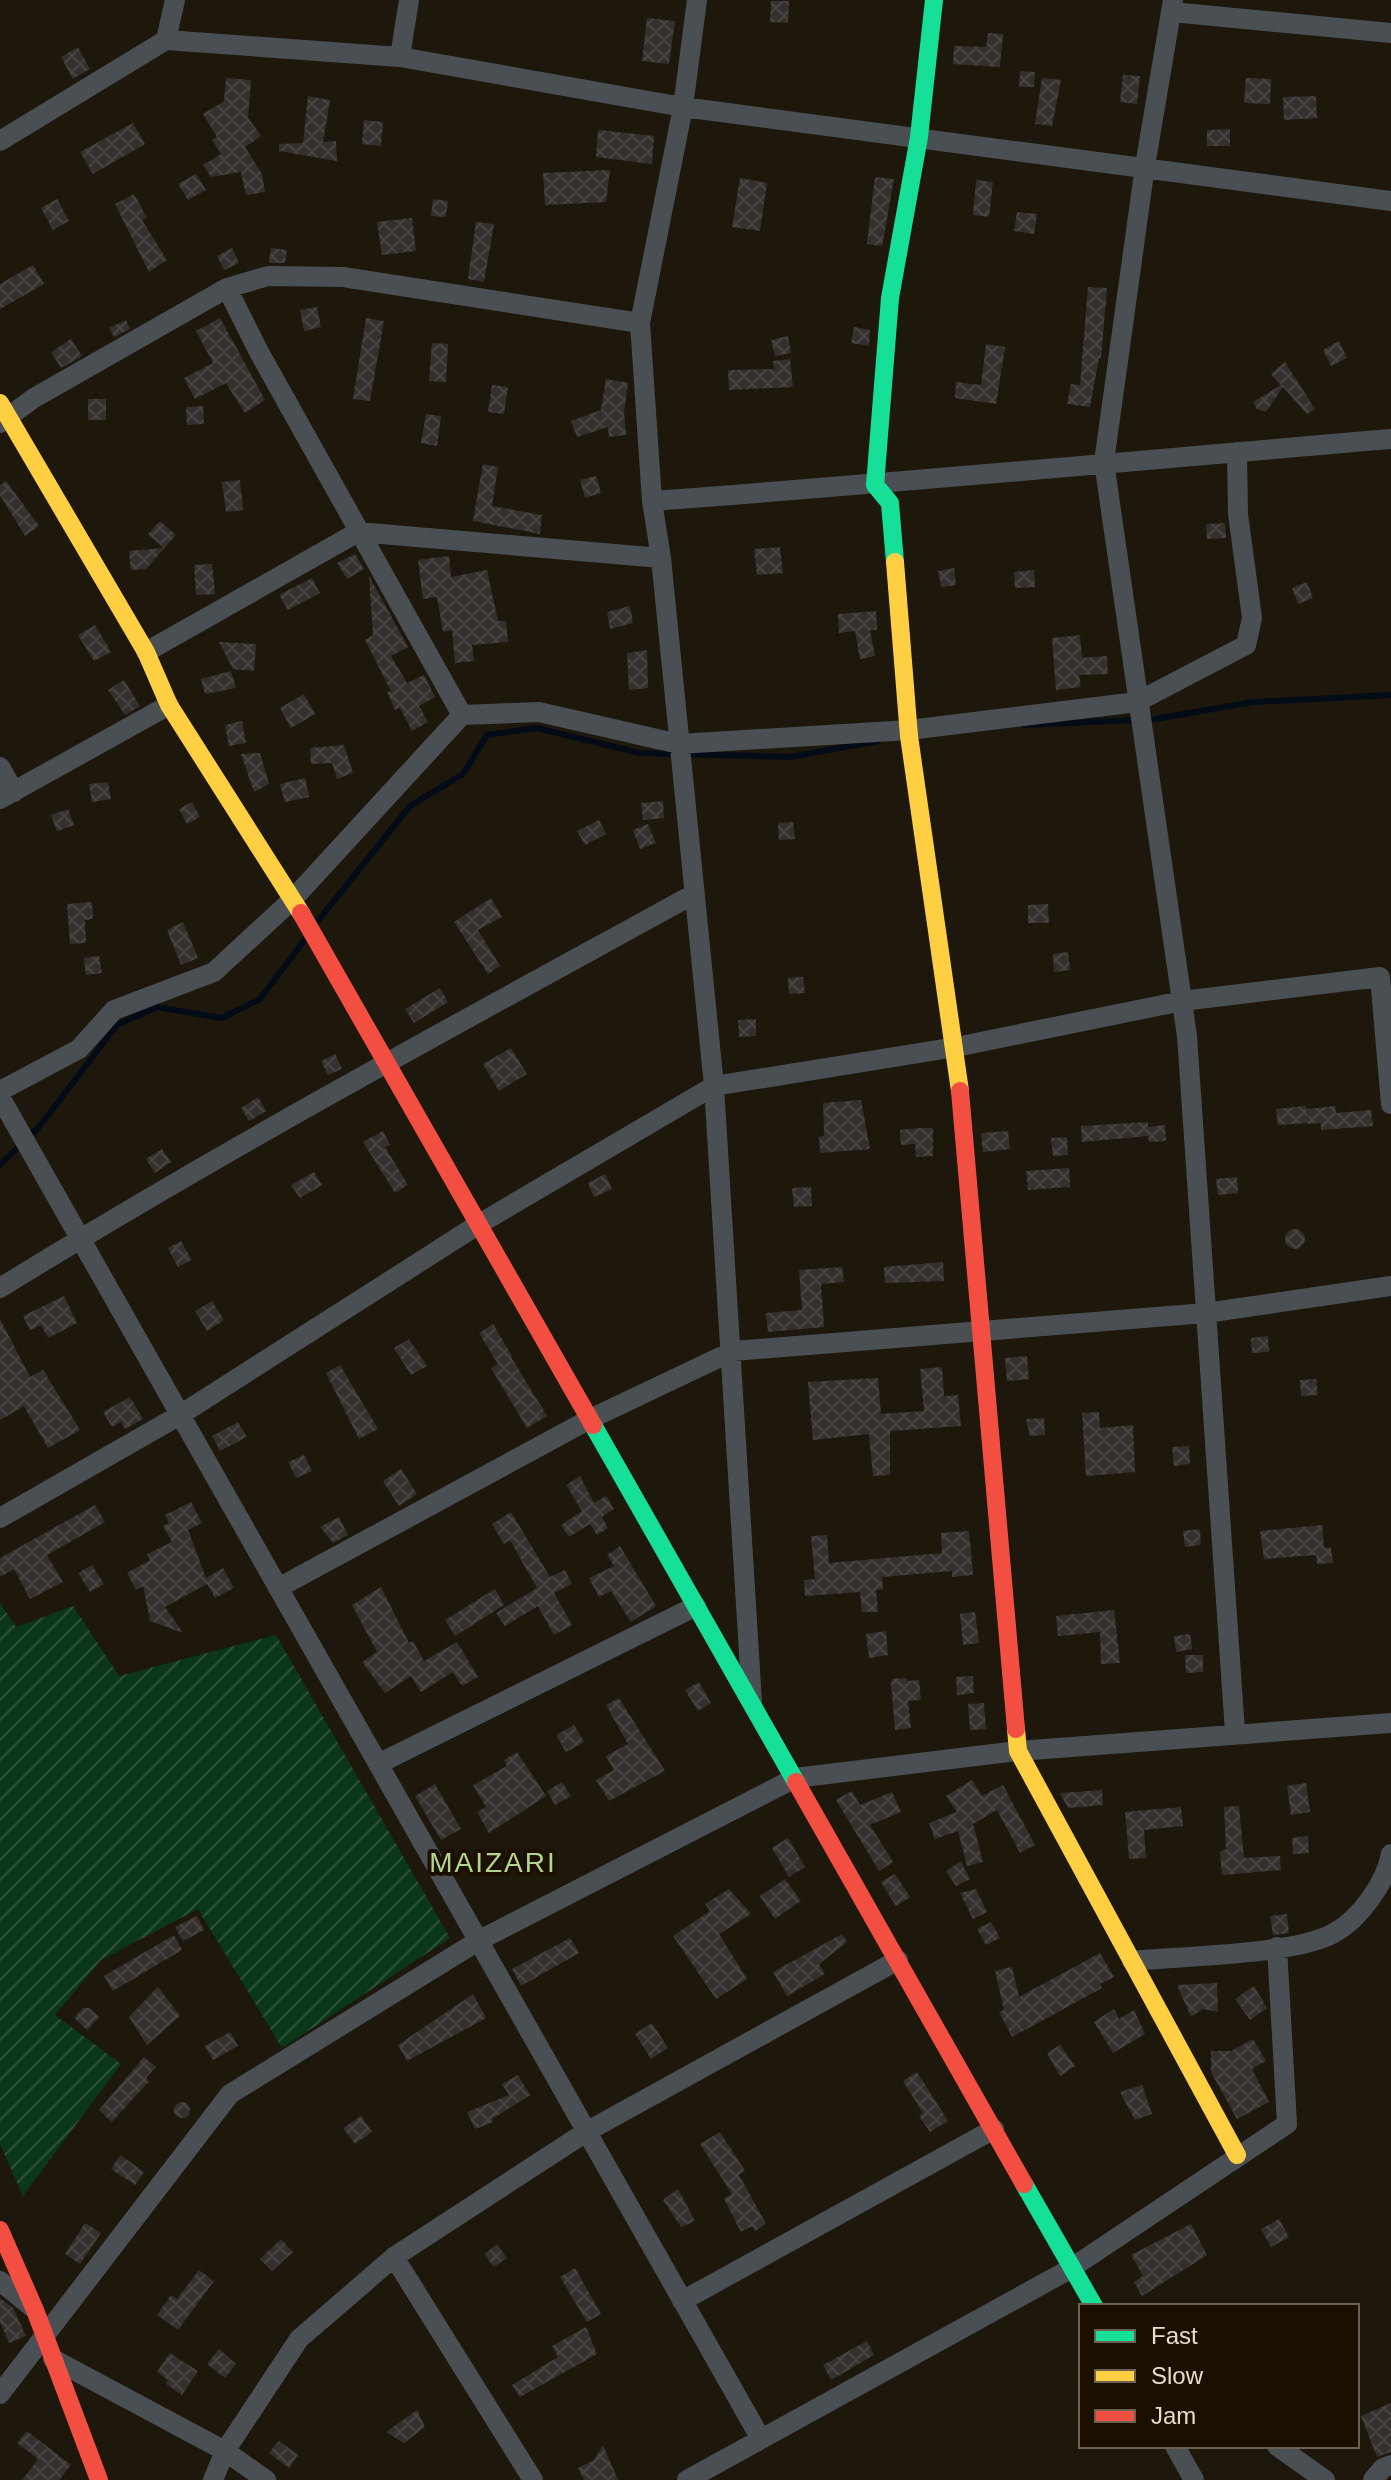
<svg xmlns="http://www.w3.org/2000/svg" width="1391" height="2480" font-family="Arial,sans-serif">
	<style>
		.garden { fill: url(#garden-furrows) }
		.lines { fill: none; stroke-linecap: round; stroke-linejoin: round }
		.stream { stroke: #030c16; stroke-width: 6 }
		.building { fill: url(#building-cross-hatch) }
		.street { stroke: #4a4f54; stroke-width: 20 }
		.fast { stroke: #16e098; stroke-width: 18 }
		.slow { stroke: #ffcf43; stroke-width: 18 }
		.jam { stroke: #f24e42; stroke-width: 18 }
		.labels { text-anchor: middle; dominant-baseline: central; stroke-width: 8; stroke-linejoin: round; paint-order: stroke }
		.quarter-label { font-size: 28px; letter-spacing: 2px; fill: #b4d48e; stroke: #1b1000 }
	</style>
	<defs>
		<pattern id="garden-furrows" width="10" height="10" patternUnits="userSpaceOnUse" patternTransform="scale(2)"><rect width="10" height="10" fill="#0a361a"/><path d="M-1 1l2-2M0 10L10 0M9 11l2-2" fill="none" stroke="#2e523a"/></pattern>
		<pattern id="building-cross-hatch" width="8" height="8" patternUnits="userSpaceOnUse" patternTransform="scale(2)"><rect width="8" height="8" fill="#34302e"/><path d="M0 0l8 8M0 8l8-8" fill="none" stroke="#484442"/></pattern>
	</defs>
	<rect width="100%" height="100%" fill="#1d170c"/>
	<path class="garden" d="M0,1603L16,1627L73,1606L119,1676L276,1635L450,1938L282,2048L198,1909L101,1960L55,2015L121,2064L23,2196L0,2144Z"/>
	<g class="lines">
		<path class="stream" d="M1024,725L1155,719L1253,702L1391,695
			M317,922L410,806L463,774L487,735L537,728L639,753L790,757L878,741
			M0,1165L39,1127L117,1025L157,1007L222,1018L260,999L306,938"/>
	</g>
	<path class="building" d="M771,1H789L788,23L770,22Z
		M647,18L675,21L669,64L642,61Z
		M988,33L1003,34L1000,67L953,64L954,46L986,47Z
		M78,47L90,69L73,79L61,57Z
		M1020,71L1035,72L1034,87H1019Z
		M1123,75L1140,76L1137,104L1120,102Z
		M226,78L251,80L248,118L261,136L245,147L262,174L265,192L246,195L241,172L211,177L203,165L221,154L212,140L217,137L203,114L224,101Z
		M1042,78L1061,80L1052,126L1035,124Z
		M1246,78L1271,79L1270,104L1244,103Z
		M308,96L330,100L323,142L336,141L337,161L279,151V144L303,143Z
		M1316,96L1317,118L1284,120L1283,97Z
		M364,120L383,122L381,146L362,144Z
		M133,123L145,144L93,174L80,152Z
		M1230,129V146H1207V130Z
		M598,130L654,136L652,164L596,157Z
		M610,170L606,202L545,205L543,173Z
		M196,174L206,190L188,200L178,184Z
		M875,177L894,179L882,246L867,244Z
		M740,178L767,183L760,231L732,227Z
		M976,180L993,182L989,217L973,215Z
		M134,194L147,218L142,220L167,260L149,272L115,204Z
		M57,199L69,221L53,230L41,208Z
		M433,199L448,201L446,217L431,216Z
		M1017,212L1037,214L1034,234L1014,231Z
		M412,218L416,251L382,255L377,222Z
		M476,222L494,224L484,282L468,279Z
		M232,248L239,263L224,270L217,256Z
		M271,248L287,250L285,263H269Z
		M33,265L44,284L0,309V284Z
		M1088,287L1107,288L1101,359L1099,358L1090,407L1067,404L1071,384L1080,385Z
		M317,307L321,327L304,331L300,310Z
		M220,318L265,400L245,413L226,383L195,399L184,378L213,363L196,331Z
		M366,318L384,321L370,401L353,399Z
		M126,320L130,329L114,337L109,328Z
		M854,327L870,330L869,346L851,343Z
		M788,336L791,353L775,356L771,340Z
		M71,339L82,356L61,368L51,352Z
		M1339,341L1347,358L1331,366L1323,350Z
		M432,343L448,344L446,382L429,381Z
		M986,344L1005,347L996,404L955,398L956,382L981,385Z
		M790,359L793,387L729,390L728,370L774,369L773,361Z
		M1285,362L1315,409L1307,414L1283,387L1266,412L1257,409L1253,402L1281,385L1271,374Z
		M606,379L628,383L624,411L626,435L609,437L608,427L577,437L571,421L601,410Z
		M492,385L508,387L504,414L488,412Z
		M88,399H106V420H88Z
		M203,406L204,424L187,425L186,407Z
		M426,414L441,416L437,446L421,443Z
		M483,464L498,467L492,506L542,515L540,534L473,521Z
		M596,476L601,493L585,498L580,480Z
		M240,480L243,510L226,512L222,482Z
		M6,481L39,526L25,536L0,495V485Z
		M160,521L176,535L146,569L131,570L129,551L164,548L148,534Z
		M1225,523L1226,538L1207,539L1206,524Z
		M780,547L783,573L757,575L754,549Z
		M355,554L364,569L347,579L337,563Z
		M449,556L451,577L487,570L498,621H506L508,642L472,645L474,661L455,663L452,630L443,632L437,597L423,599L418,560Z
		M212,564L215,594L196,595L194,565Z
		M954,568L956,585L941,587L938,571Z
		M1034,570L1035,587L1015,588L1014,572Z
		M369,576L408,647L391,656L407,683L424,675L435,697L419,706L428,722L412,731L400,708L395,710L387,692L391,691L365,640L373,635Z
		M312,578L320,593L288,610L279,595Z
		M1307,582L1313,598L1298,604L1292,588Z
		M630,606L633,623L610,629L607,612Z
		M876,611L877,630H870L875,656L860,659L855,631L839,633L838,614Z
		M95,625L111,652L94,661L78,635Z
		M1080,635L1082,658L1107,656L1108,674L1079,675L1081,687L1056,690L1052,638Z
		M219,642L256,644L254,671L233,669Z
		M647,650L648,688L629,690L627,653Z
		M231,671L236,688L205,694L201,679Z
		M124,680L140,706L125,715L108,690Z
		M304,694L315,714L291,728L280,708Z
		M242,721L246,743L229,746L225,725Z
		M344,745L353,773L337,779L332,763L311,764L310,748Z
		M260,753L269,784L254,792L241,754Z
		M305,778L309,797L285,802L280,784Z
		M108,782L111,799L92,802L89,784Z
		M663,801L664,818L643,820L641,803Z
		M192,802L200,817L187,824L179,809Z
		M68,809L74,825L57,831L51,815Z
		M599,820L606,834L585,845L577,831Z
		M793,822L795,839L779,840L778,823Z
		M648,824L656,843L640,849L633,830Z
		M491,898L502,917L478,930L500,966L488,974L454,922Z
		M92,902L93,919L85,920L86,943L70,944L67,904Z
		M1048,904L1049,923H1028V905Z
		M183,922L198,958L181,965L167,930Z
		M1068,952L1070,970L1054,972L1053,954Z
		M99,956L102,973L86,975L84,958Z
		M803,977L805,993L789,994L788,978Z
		M440,988L448,1002L414,1023L405,1009Z
		M756,1019V1036L739,1037L738,1020Z
		M511,1048L527,1074L499,1091L483,1064Z
		M335,1054L342,1069L328,1075L321,1061Z
		M258,1097L266,1111L249,1121L241,1108Z
		M861,1100L870,1149L820,1153L819,1137L824,1136L823,1103Z
		M1306,1106L1308,1123L1278,1125L1276,1109Z
		M1335,1106L1336,1113L1371,1110L1373,1126L1321,1130V1123L1308,1124L1307,1109Z
		M1148,1122V1127L1165,1125L1166,1141L1149,1142L1148,1136L1082,1142L1081,1126Z
		M920,1128H933V1156L916,1157L915,1144L901,1145L900,1130Z
		M383,1131L390,1145L385,1147L408,1185L395,1193L363,1142Z
		M1008,1131L1010,1149L983,1152L981,1133Z
		M1067,1137L1068,1155L1053,1156L1051,1138Z
		M162,1149L171,1162L155,1173L146,1159Z
		M1069,1168L1070,1187L1028,1190L1026,1171Z
		M314,1172L322,1185L300,1198L291,1185Z
		M605,1174L612,1189L594,1197L588,1183Z
		M1237,1177L1238,1193L1218,1195L1216,1179Z
		M811,1187L812,1206L794,1207L792,1188Z
		M1285 1239a10 10 0 1 1 20 0a10 10 0 1 1-20 0Z
		M181,1241L192,1260L178,1267L168,1248Z
		M943,1262L944,1281L885,1283L884,1267Z
		M842,1267L844,1282L821,1284L824,1327L768,1332L766,1313L802,1310L799,1270Z
		M64,1296L77,1323L48,1338L41,1325L30,1330L23,1316Z
		M212,1301L224,1320L207,1331L195,1311Z
		M0,1319L30,1377L43,1370L80,1430L48,1448L24,1406L0,1420Z
		M493,1324L512,1356L506,1360L511,1357L547,1416L527,1428L491,1368L498,1364L479,1333Z
		M1268,1336L1269,1352L1252,1353L1251,1338Z
		M409,1339L427,1366L411,1375L394,1348Z
		M1027,1356L1029,1379L1007,1381L1005,1358Z
		M340,1365L378,1429L359,1439L326,1373Z
		M942,1367L944,1396L958,1395L961,1426L890,1431V1475L873,1476L869,1434L813,1440L808,1382L878,1378L881,1414L924,1411L920,1369Z
		M1316,1379L1318,1395L1301,1396L1300,1380Z
		M130,1397L143,1419L125,1429L121,1422L112,1427L103,1412Z
		M1099,1412L1100,1428L1133,1425L1135,1472L1086,1476L1082,1413Z
		M1044,1418L1045,1435L1030,1436L1026,1419Z
		M238,1422L247,1437L220,1451L212,1436Z
		M1189,1446L1190,1464L1174,1466L1172,1447Z
		M304,1455L312,1471L296,1478L288,1462Z
		M401,1469L417,1494L399,1506L383,1481Z
		M580,1476L594,1503L606,1496L614,1509L602,1517L608,1528L597,1535L590,1524L569,1537L561,1525L582,1511L566,1485Z
		M191,1502L202,1523L188,1530L206,1578L223,1568L234,1588L215,1598L207,1584L165,1607L183,1633L150,1621L143,1586L136,1590L127,1573L150,1560L147,1554L172,1542L163,1526L169,1523L165,1515Z
		M95,1505L105,1522L47,1555L63,1582L30,1599L14,1569L0,1577V1558Z
		M511,1512L550,1577L565,1570L572,1584L554,1593L572,1625L554,1635L538,1606L505,1626L496,1613L537,1588L510,1540L504,1544L492,1524Z
		M339,1517L348,1535L333,1543L320,1527Z
		M1322,1525L1324,1548L1331,1547L1333,1563L1317,1564L1316,1555L1264,1559L1260,1531Z
		M1200,1529L1201,1545L1185,1547L1183,1531Z
		M969,1531L973,1575L952,1577V1571L882,1577L883,1589L876,1590L878,1612H862L860,1592L805,1596L804,1580L815,1579L811,1536L827,1535L829,1563L942,1553L941,1533Z
		M620,1546L656,1606L631,1622L611,1591L599,1597L589,1578L614,1566L607,1555Z
		M92,1565L104,1584L90,1592L78,1573Z
		M381,1587L409,1643L413,1641L424,1661L457,1642L478,1677L462,1686L453,1672L421,1692L411,1676L385,1693L362,1662L377,1652L352,1605Z
		M495,1589L504,1605L455,1636L445,1620Z
		M1114,1610L1120,1663L1101,1664L1100,1632L1058,1636L1056,1616Z
		M975,1612L979,1643L963,1645L960,1614Z
		M886,1631L888,1655L869,1658L866,1634Z
		M1190,1634L1192,1649L1176,1652L1174,1636Z
		M1185,1655H1203V1672L1186,1673Z
		M973,1676L974,1693L957,1695L956,1677Z
		M906,1678L907,1681L919,1680L921,1700L908,1701L911,1728L895,1730L891,1683L892,1679Z
		M699,1682L711,1703L698,1711L685,1690Z
		M619,1698L665,1771L609,1801L596,1780L614,1770L606,1756L628,1744L606,1705Z
		M984,1703L986,1729L970,1730L968,1704Z
		M574,1725L584,1742L566,1752L556,1735Z
		M517,1752L546,1796L489,1833L477,1812L486,1807L473,1785L507,1766L504,1760Z
		M972,1780L982,1796L1003,1785L1035,1845L1020,1853L997,1810L973,1824L983,1862L967,1866L958,1831L935,1839L929,1823L957,1812L946,1796Z
		M562,1782L571,1796L555,1805L547,1791Z
		M1306,1783L1310,1812L1291,1815L1287,1786Z
		M435,1784L461,1829L441,1840L415,1796Z
		M1102,1790L1103,1805L1068,1808L1060,1793Z
		M852,1791L860,1805L892,1792L901,1812L870,1825L893,1862L879,1871L836,1800Z
		M1239,1806L1244,1858L1280,1856L1281,1870L1222,1875L1220,1852L1226,1849L1224,1807Z
		M1181,1807L1183,1826L1144,1830L1146,1858L1129,1859L1125,1812Z
		M1308,1836L1309,1853L1293,1854L1292,1838Z
		M788,1838L805,1867L789,1877L772,1848Z
		M961,1861L970,1879L956,1886L946,1871Z
		M895,1874L910,1897L896,1906L881,1882Z
		M785,1879L801,1901L775,1919L760,1896Z
		M729,1889L751,1914L719,1934L747,1979L716,1999L673,1936L710,1911L705,1904Z
		M976,1889L987,1912L973,1919L960,1893Z
		M1287,1914L1289,1933L1273,1935L1270,1916Z
		M197,1916L204,1930L183,1941L175,1927Z
		M991,1922L1000,1938L986,1945L977,1929Z
		M842,1934L847,1942L819,1964L825,1974L787,1996L773,1972Z
		M174,1935L182,1950L113,1991L104,1976Z
		M570,1938L579,1953L521,1986L512,1969Z
		M1100,1953L1114,1977L1100,1984L1102,1988L1012,2037L999,2012L1004,2010L995,1971L1012,1967L1019,1997Z
		M1217,1983L1218,2012L1203,2009L1191,2017L1177,1985Z
		M1254,1986L1267,2008L1250,2020L1235,1999Z
		M158,1987L180,2016L147,2045L129,2017Z
		M473,1994L486,2018L407,2061L398,2045Z
		M83,2008H89L99,2017L87,2030L74,2018Z
		M1114,2009L1119,2019L1134,2010L1145,2034L1113,2053L1094,2022Z
		M652,2023L668,2048L651,2059L635,2034Z
		M230,2032L238,2046L213,2060L205,2046Z
		M1253,2039L1266,2061L1252,2069L1269,2102L1237,2119L1211,2072V2051H1231Z
		M1060,2045L1075,2066L1060,2076L1047,2053Z
		M144,2057L156,2067L146,2078L149,2081L112,2122L99,2110Z
		M917,2072L948,2121L930,2132L919,2116L923,2113L903,2081Z
		M518,2075L530,2095L492,2119L493,2122L475,2129L467,2112L509,2095L502,2084Z
		M1142,2085L1152,2114L1135,2120L1120,2092Z
		M174 2110a8 8 0 1 1 16 0a8 8 0 1 1-16 0Z
		M361,2116L372,2132L355,2144L343,2128Z
		M720,2132L745,2171L739,2175L766,2224L755,2231L752,2226L741,2232L724,2199L732,2194L700,2144Z
		M120,2155L144,2172L135,2185L111,2169Z
		M678,2189L695,2221L681,2227L663,2200Z
		M1279,2219L1289,2237L1271,2247L1261,2229Z
		M85,2223L101,2233L80,2264L65,2254Z
		M1191,2224L1207,2255L1142,2296L1134,2282L1143,2276L1131,2255Z
		M281,2239L293,2252L272,2271L260,2259Z
		M497,2244L507,2258L494,2267L484,2254Z
		M575,2268L601,2314L587,2322L560,2277Z
		M199,2270L214,2281L178,2330L157,2315L171,2295L177,2299Z
		M0,2298L13,2308L26,2336L9,2343L0,2322Z
		M586,2327L597,2354L520,2397L512,2385L558,2357L552,2346Z
		M867,2341L874,2355L831,2380L823,2365Z
		M219,2349L236,2364L225,2378L207,2364Z
		M170,2353L198,2371L182,2395L166,2384L168,2380L157,2372Z
		M1391,2403V2452L1377,2457L1361,2416Z
		M417,2410L425,2427L404,2443L386,2432Z
		M27,2431L71,2465L59,2480H22L38,2459L17,2443Z
		M279,2441L298,2455L289,2468L269,2453Z
		M603,2445L618,2480H584L578,2468L594,2460Z"/>
	<g class="lines">
		<path class="street" d="M697,0L683,107L640,323L652,501L661,558L714,1086L752,1702
			M1173,0L1145,166L1104,462L1187,1036L1235,1732
			M1172,12L1391,33
			M166,40L175,0
			M400,57L409,0
			M0,141L166,40L400,57L683,107L1391,201
			M0,423L34,398L227,288
			M652,501C898,483 1144,460 1391,439
			M146,652L358,532L661,558
			M462,715L260,354L227,288L268,276L343,277L640,323
			M0,767L14,792
			M0,799L169,705
			M0,1091L79,1049L114,1010L214,972L293,899L462,715L539,712L679,744L909,730L1137,702L1246,645L1252,618L1238,514L1237,452
			M0,1097L761,2439
			M0,1288C226,1148 461,1022 694,894
			M0,1518L180,1415L479,1224L714,1086L956,1047L1182,1001L1380,977L1391,1104
			M278,1588L590,1419L733,1351L1206,1313L1391,1286
			M378,1764L696,1606
			M1132,1961C1182,1956 1295,1955 1334,1933C1360,1919 1386,1882 1391,1854
			M394,2257L533,2480
			M0,2281L32,2307
			M682,2301L994,2129
			M53,2359L225,2451L266,2480
			M0,2394L230,2094L478,1941L795,1778L1018,1751L1391,1723
			M1175,2446L1194,2480
			M1277,2446L1325,2480
			M213,2480L225,2451L299,2339L394,2257L586,2132L898,1960
			M687,2480L1070,2269L1287,2124L1277,1947
			M1373,2480L1383,2468L1391,2465"/>
		<path class="fast" d="M895,562L890,503L875,485L890,298L919,137L934,0
			M593,1425L796,1782
			M1024,2184L1094,2306"/>
		<path class="slow" d="M0,403L146,652L169,705L301,913
			M895,562L909,736L960,1091
			M1016,1729L1018,1751L1237,2155"/>
		<path class="jam" d="M301,913L593,1425
			M960,1091L1016,1729
			M796,1782L1024,2184
			M0,2230L35,2310L99,2480"/>
	</g>
	<g class="labels">
		<g class="quarter-label">
			<text x="493" y="1862">MAIZARI</text>
		</g>
	</g>
	<rect x="1079" y="2304" width="280" height="144" fill="#1b1000" stroke="#6b6253" stroke-width="2"/>
	<rect x="1095" y="2330" width="40" height="12" fill="#16e098" stroke="#6b6253" stroke-width="2"/>
	<text x="1151" y="2344" font-size="24" fill="#e4dccf">Fast</text>
	<rect x="1095" y="2370" width="40" height="12" fill="#ffcf43" stroke="#6b6253" stroke-width="2"/>
	<text x="1151" y="2384" font-size="24" fill="#e4dccf">Slow</text>
	<rect x="1095" y="2410" width="40" height="12" fill="#f24e42" stroke="#6b6253" stroke-width="2"/>
	<text x="1151" y="2424" font-size="24" fill="#e4dccf">Jam</text>
</svg>
